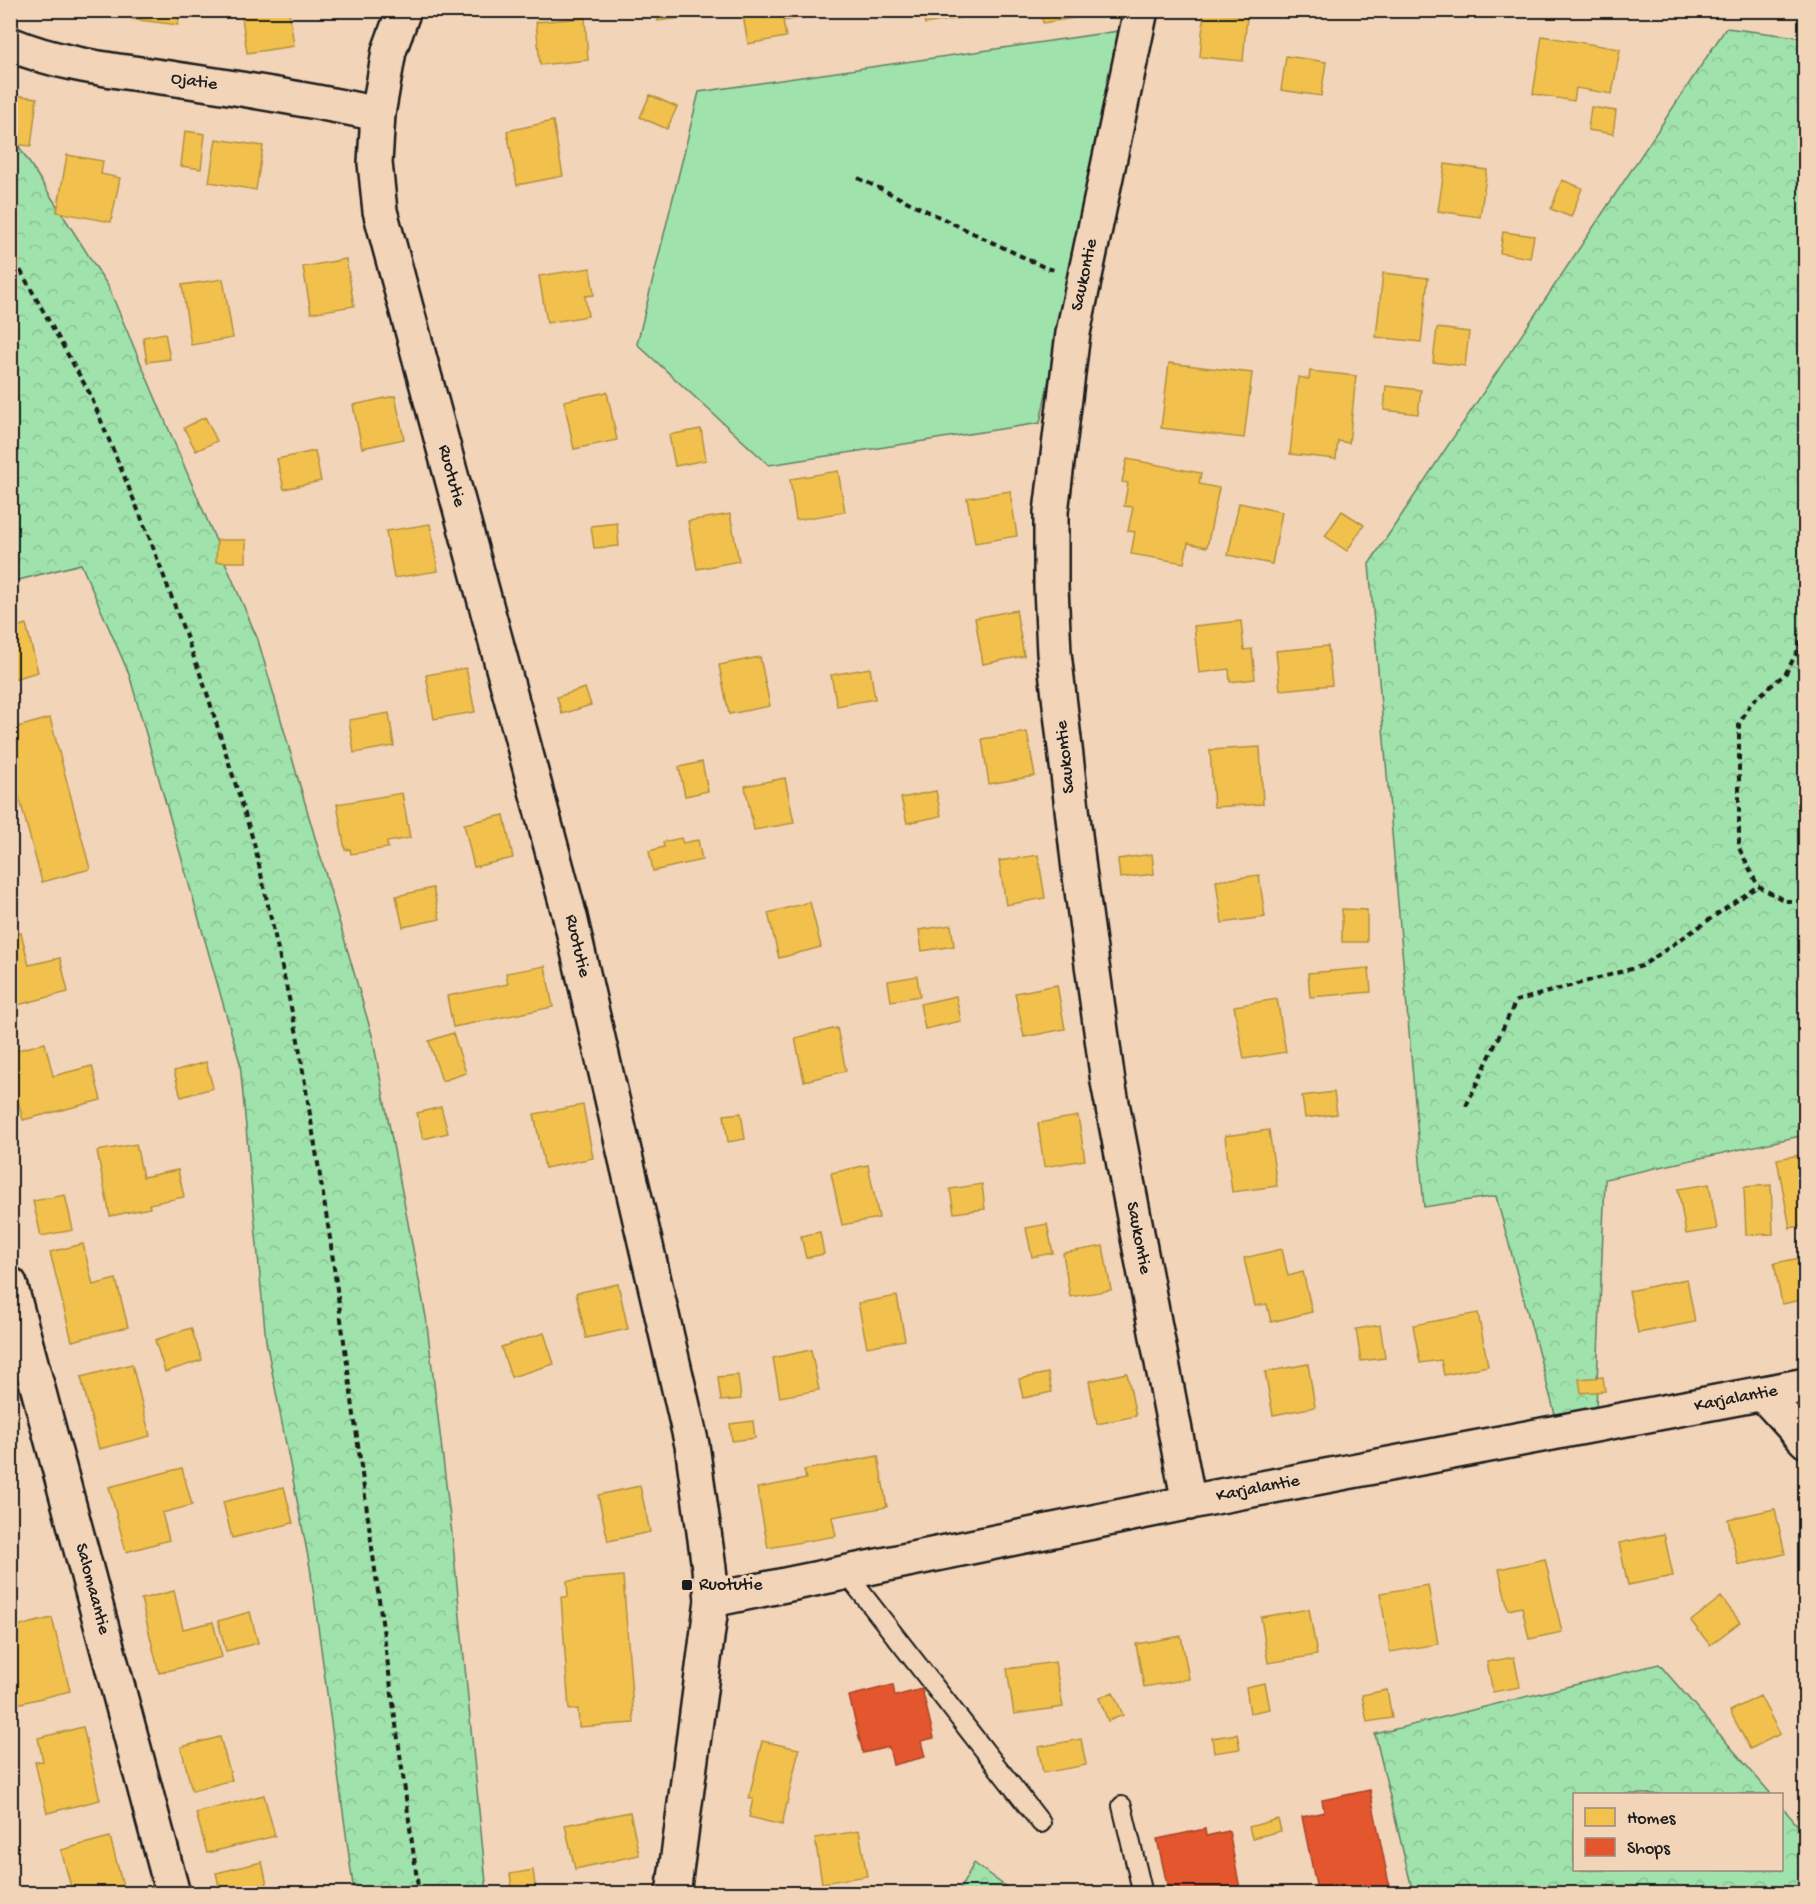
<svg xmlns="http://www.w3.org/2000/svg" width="1816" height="1904" font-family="'Gochi Hand',sans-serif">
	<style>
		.forest { fill: url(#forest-crowns); stroke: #5e7f64; stroke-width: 1.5 }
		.green { fill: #a0e2ac; stroke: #5e7f64; stroke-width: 1.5 }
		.homes { fill: #f2c14e; stroke: #b2903f; stroke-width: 1.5 }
		.shops { fill: #e4572e; stroke: #a84529; stroke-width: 1.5 }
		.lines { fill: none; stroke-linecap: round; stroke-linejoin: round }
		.service-casing { stroke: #1c1c1c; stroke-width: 22 }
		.minor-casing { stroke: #1c1c1c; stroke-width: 38 }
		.tertiary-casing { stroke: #1c1c1c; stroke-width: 38 }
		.path { stroke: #1c1c1c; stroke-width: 4; stroke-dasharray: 6 4.5; stroke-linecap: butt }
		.service { stroke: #f2d4b8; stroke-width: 18 }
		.minor { stroke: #f2d4b8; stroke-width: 33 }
		.tertiary { stroke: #f2d4b8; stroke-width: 33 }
		.poi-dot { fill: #1c1c1c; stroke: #f2d4b8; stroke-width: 2 }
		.labels { text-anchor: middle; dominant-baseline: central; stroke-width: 6; stroke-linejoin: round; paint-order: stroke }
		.street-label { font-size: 18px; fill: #1c1c1c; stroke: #f2d4b8 }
		.poi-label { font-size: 18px; fill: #1c1c1c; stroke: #f2d4b8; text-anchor: start }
	</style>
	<defs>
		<pattern id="forest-crowns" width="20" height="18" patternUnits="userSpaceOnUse" patternTransform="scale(1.5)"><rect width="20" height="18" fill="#a0e2ac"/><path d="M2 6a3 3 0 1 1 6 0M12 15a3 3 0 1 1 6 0" fill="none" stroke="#89c193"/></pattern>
	</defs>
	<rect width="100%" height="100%" fill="#f2d4b8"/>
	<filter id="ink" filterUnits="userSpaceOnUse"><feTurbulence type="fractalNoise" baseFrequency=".0167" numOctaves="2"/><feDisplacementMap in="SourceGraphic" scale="12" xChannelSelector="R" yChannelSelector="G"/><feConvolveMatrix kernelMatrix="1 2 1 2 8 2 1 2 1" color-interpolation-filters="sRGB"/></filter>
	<g filter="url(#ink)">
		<path class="forest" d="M1726,28L1805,38V1135L1605,1179L1596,1408L1555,1414L1496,1196L1424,1207L1369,564Z
			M11,134L108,286L258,640L372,1035L426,1317L452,1534L487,1893H354L310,1567L266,1341L240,1063L129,674L81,564L11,582Z
			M1659,1664L1771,1794H1574V1870H1782V1807L1799,1827L1803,1893H1413L1375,1734Z
			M974,1863L1014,1893H958Z"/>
		<path class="green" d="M1119,31L1040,423L769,465L637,344L699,92Z"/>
		<path class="homes" d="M133,10H180L178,25L132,19Z
			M241,10H289L294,46L247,53Z
			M656,10H702L703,15L658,21Z
			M742,10H825V14L783,21L786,37L748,44Z
			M922,10H971L972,16L925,24Z
			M1041,10H1091L1092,15L1043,23Z
			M1204,11L1247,16L1243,61L1200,57Z
			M585,18L588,60L540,65L536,22Z
			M1542,36L1620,49L1612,94L1576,88L1574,101L1533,94Z
			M1286,56L1326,62L1321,96L1281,90Z
			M13,95L37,98L31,146L10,144Z
			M650,95L677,107L667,129L640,117Z
			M1591,107L1616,111L1613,134L1588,130Z
			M553,121L563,176L517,185L507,131Z
			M185,131L205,134L201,169L181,166Z
			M216,139L263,146L256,190L209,182Z
			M67,155L103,161L101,174L120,178L111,222L57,212Z
			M1445,164L1487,170L1480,217L1438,211Z
			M1562,180L1582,188L1571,217L1551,209Z
			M1503,232L1534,236L1530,258L1500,253Z
			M346,259L354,306L311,313L303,267Z
			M590,268L594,295L585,296L588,316L547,323L539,276Z
			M1383,273L1428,278L1421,342L1376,337Z
			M223,279L233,338L191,345L182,285Z
			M1437,328L1469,332L1465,366L1433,362Z
			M165,333L170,359L147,362L143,337Z
			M1169,363L1252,373L1244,438L1161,428Z
			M1310,371L1356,376L1349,443L1338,441L1336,459L1290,454L1298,377L1309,379Z
			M1386,386L1421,390L1418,414L1384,410Z
			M607,392L617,440L574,449L564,401Z
			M395,396L404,439L362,448L353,405Z
			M205,417L217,441L196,451L184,428Z
			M701,429L706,460L675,466L669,435Z
			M315,451L321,481L284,489L277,459Z
			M1127,459L1201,473L1199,484L1219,488L1207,547L1188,543L1184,563L1131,554L1135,532L1128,531L1133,507L1124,506L1128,483L1122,482Z
			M838,471L845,512L796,520L790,479Z
			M1010,491L1017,536L975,543L967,498Z
			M1239,503L1282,512L1272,564L1228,555Z
			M1342,511L1364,525L1347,551L1325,536Z
			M730,514L739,561L697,569L688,521Z
			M617,523L619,546L594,548L591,526Z
			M430,524L438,571L394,578L386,531Z
			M217,540H246V562H216Z
			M1016,610L1024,656L983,664L975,618Z
			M1241,621L1244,650L1252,649L1255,679L1230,682L1229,669L1199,673L1194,626Z
			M26,624L38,672L10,680V629Z
			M1328,646L1332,685L1280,690L1276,651Z
			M760,657L770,706L729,714L719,665Z
			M466,668L475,712L434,719L426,675Z
			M870,668L875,699L837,706L831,675Z
			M585,688L591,705L562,714L557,697Z
			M389,713L394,746L354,753L349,720Z
			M50,718L90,869L42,882L10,763V729Z
			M1027,732L1035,776L989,784L982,739Z
			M1260,747L1263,804L1214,807L1210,750Z
			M702,762L708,791L685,796L679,767Z
			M785,778L794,823L754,830L745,786Z
			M936,791L941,816L907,823L901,798Z
			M402,793L410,838L387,842L388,848L351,854L350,849L345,850L337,804Z
			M504,815L513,858L474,867L464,824Z
			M681,838L683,843L698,840L702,860L653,871L649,851L664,847L663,842Z
			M1152,854L1154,874L1120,878L1118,859Z
			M1038,855L1045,898L1006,905L999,861Z
			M1259,875L1265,917L1222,923L1216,881Z
			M433,888L440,919L403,927L396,896Z
			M810,902L821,947L779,958L768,913Z
			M1342,909L1367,910V942H1342Z
			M951,925L954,946L922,951L919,930Z
			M21,933L29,965L60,958L68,992L10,1007V936Z
			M545,966L553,1007L453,1027L447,996L508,984L506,973Z
			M1369,968L1371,992L1310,997L1308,973Z
			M917,976L920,996L891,1001L888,981Z
			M1057,985L1065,1029L1024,1037L1015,993Z
			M956,996L961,1021L925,1029L920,1004Z
			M1277,999L1286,1052L1244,1059L1234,1006Z
			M837,1028L846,1071L804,1081L795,1038Z
			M453,1033L466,1073L442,1081L429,1041Z
			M45,1043L53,1076L92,1066L101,1100L23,1120L18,1101L10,1102V1052Z
			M206,1062L213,1088L181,1097L174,1071Z
			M1334,1092L1337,1114L1305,1118L1302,1096Z
			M583,1105L593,1158L545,1168L534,1114Z
			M441,1107L448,1133L423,1139L417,1113Z
			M741,1113L745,1139L728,1142L724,1115Z
			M1078,1116L1085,1160L1044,1167L1038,1123Z
			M1269,1130L1277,1186L1232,1192L1225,1136Z
			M136,1144L143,1177L178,1170L184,1197L149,1204L150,1208L110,1216L97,1151Z
			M1806,1154V1225L1790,1228L1777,1159Z
			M868,1165L879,1218L842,1225L831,1173Z
			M982,1184L985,1209L954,1213L950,1189Z
			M1709,1184L1717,1229L1686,1234L1678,1189Z
			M1771,1185L1773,1234L1746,1235L1744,1187Z
			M65,1195L73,1230L41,1236L33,1201Z
			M1047,1224L1053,1253L1032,1257L1026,1228Z
			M820,1232L824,1254L806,1258L801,1236Z
			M83,1244L93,1285L116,1279L128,1327L72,1341L50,1252Z
			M1103,1246L1111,1290L1070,1297L1063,1253Z
			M1282,1249L1288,1276L1303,1272L1312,1312L1271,1322L1267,1304L1255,1306L1244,1258Z
			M1806,1257V1299L1782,1304L1774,1263Z
			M1687,1279L1695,1322L1638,1333L1629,1291Z
			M618,1284L628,1329L586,1338L576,1293Z
			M897,1296L905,1340L867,1347L858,1303Z
			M1478,1313L1488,1366L1444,1375L1441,1360L1420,1363L1413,1325Z
			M1380,1325L1385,1358L1361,1361L1356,1329Z
			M191,1328L202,1360L165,1372L155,1340Z
			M544,1333L554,1364L511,1377L501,1347Z
			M811,1350L819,1390L780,1397L773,1358Z
			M132,1364L150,1436L99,1449L81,1377Z
			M1308,1364L1315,1407L1273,1415L1265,1372Z
			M1048,1373L1052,1392L1023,1398L1019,1379Z
			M1127,1373L1136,1416L1097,1424L1089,1381Z
			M738,1375L741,1399L721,1401L718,1377Z
			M1603,1377L1605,1391L1581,1393L1579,1379Z
			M753,1421L755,1438L732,1441L730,1424Z
			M878,1456L887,1507L832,1517L836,1536L768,1548L757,1488L806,1479L804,1470Z
			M182,1468L192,1505L162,1513L169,1540L126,1552L109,1487Z
			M640,1486L650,1532L608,1541L598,1495Z
			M284,1487L293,1523L232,1538L223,1502Z
			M1775,1509L1785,1554L1738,1565L1728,1519Z
			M1664,1534L1673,1576L1628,1585L1619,1543Z
			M10,1545L19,1579L10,1581Z
			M1545,1559L1562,1632L1529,1639L1522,1607L1508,1610L1499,1569Z
			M623,1576L634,1723L579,1727L578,1709L569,1710L561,1597H568L567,1581Z
			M1428,1585L1438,1644L1390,1652L1380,1593Z
			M174,1591L183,1629L213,1622L222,1657L159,1673L141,1599Z
			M1721,1597L1740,1622L1710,1645L1691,1621Z
			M1309,1609L1317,1655L1268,1663L1261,1617Z
			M250,1612L258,1643L226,1651L218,1621Z
			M52,1618L70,1691L13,1705L10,1695V1628Z
			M1181,1636L1189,1679L1144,1687L1136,1644Z
			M1514,1657L1520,1687L1493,1692L1487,1662Z
			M1055,1662L1063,1707L1014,1714L1007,1669Z
			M1265,1683L1270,1709L1250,1713L1246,1687Z
			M1387,1690L1392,1718L1367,1722L1362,1695Z
			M1113,1692L1123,1715L1108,1721L1099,1698Z
			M1760,1696L1780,1734L1750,1749L1730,1711Z
			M83,1727L100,1800L47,1813L35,1762L43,1761L38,1738Z
			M1237,1734L1240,1749L1214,1753L1212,1738Z
			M220,1737L232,1780L192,1791L181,1747Z
			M1081,1739L1086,1765L1043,1773L1038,1747Z
			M762,1741L799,1749L782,1825L749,1817L753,1799L749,1798Z
			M264,1795L275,1836L207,1853L196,1813Z
			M630,1812L639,1855L575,1869L565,1825Z
			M1278,1819L1281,1831L1252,1838L1249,1827Z
			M859,1831L867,1876L822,1883L815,1838Z
			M110,1837L125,1894H73L61,1850Z
			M262,1862L269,1894H221L216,1873Z
			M533,1870L536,1894H513L510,1874Z"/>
		<path class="shops" d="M893,1685L895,1696L922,1689L934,1738L921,1741L925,1757L893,1765L889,1747L863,1753L849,1696Z
			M1370,1790L1391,1894H1298L1317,1890L1302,1817L1324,1812L1322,1800Z
			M1205,1829L1206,1836L1229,1831L1241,1894H1169L1157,1839Z"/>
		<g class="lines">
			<defs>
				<path id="service" d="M846,1573L1041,1823
					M1122,1806L1143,1894"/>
				<path id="minor" d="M1141,10L1073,333L1051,512V587L1054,653L1079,869L1108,1082L1189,1503
					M378,114L389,51L404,10
					M10,1284L173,1894
					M1763,1394L1806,1441
					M712,1600L1215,1497L1806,1385"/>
				<path id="tertiary" d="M10,44C62,66 121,71 176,79C244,89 311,100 378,114L375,163L380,211L570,917L692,1445L709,1568L712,1600L673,1894"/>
			</defs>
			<use href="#service" class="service-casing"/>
			<use href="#minor" class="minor-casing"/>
			<use href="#tertiary" class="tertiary-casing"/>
			<path class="path" d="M858,178L1046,268L1055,270
				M10,252L90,394L150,539L206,690L254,843L297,1034L330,1238L419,1894
				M1806,620L1798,650L1786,673L1751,703L1739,724V848L1758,886L1785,901H1806
				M1466,1106L1516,1001L1642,966L1758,886"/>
			<use href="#service" class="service"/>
			<use href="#minor" class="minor"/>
			<use href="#tertiary" class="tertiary"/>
		</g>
	</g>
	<rect class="poi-dot" x="681" y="1579" width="12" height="12" rx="3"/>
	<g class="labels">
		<g class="street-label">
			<text transform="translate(194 82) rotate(8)">Ojatie</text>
			<text transform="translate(1085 275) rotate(-78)">Saukontie</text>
			<text transform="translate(451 476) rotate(75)">Ruotutie</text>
			<text transform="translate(1066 757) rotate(-96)">Saukontie</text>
			<text transform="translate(577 946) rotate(77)">Ruotutie</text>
			<text transform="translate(1138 1238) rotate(79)">Saukontie</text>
			<text transform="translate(1736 1399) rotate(-11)">Karjalantie</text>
			<text transform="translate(1258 1489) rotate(-11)">Karjalantie</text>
			<text transform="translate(92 1589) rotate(75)">Salomaantie</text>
		</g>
		<g class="poi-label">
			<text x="699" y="1585">Ruotutie</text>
		</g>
	</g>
	<rect width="1816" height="1904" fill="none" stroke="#f2d4b8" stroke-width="36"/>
	<rect x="18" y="18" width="1780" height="1868" fill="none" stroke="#1c1c1c" stroke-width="2" filter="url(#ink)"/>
	<rect x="1573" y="1793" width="210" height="78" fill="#f2d4b8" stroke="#9c8a7a" stroke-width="1.5"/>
	<rect x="1585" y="1808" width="30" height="18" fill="#f2c14e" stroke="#9c8a7a" stroke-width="1.5"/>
	<text x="1627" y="1823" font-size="18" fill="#1c1c1c">Homes</text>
	<rect x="1585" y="1838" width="30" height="18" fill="#e4572e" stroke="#9c8a7a" stroke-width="1.5"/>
	<text x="1627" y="1853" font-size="18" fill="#1c1c1c">Shops</text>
</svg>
